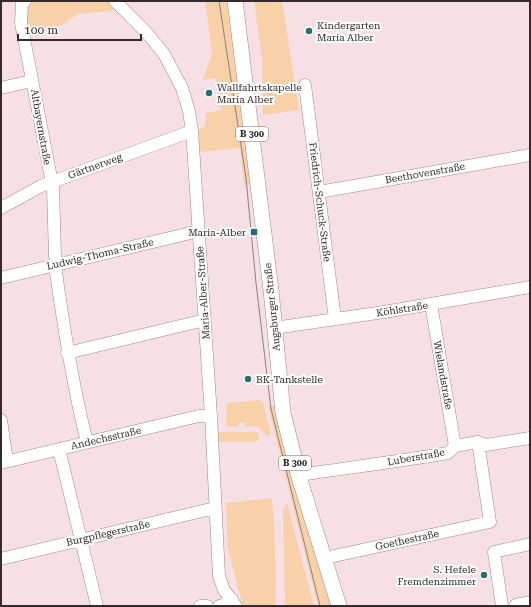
<svg xmlns="http://www.w3.org/2000/svg" width="531" height="607" font-family="'Roboto Serif',serif">
	<style>
		.green { fill: #f8d1a8 }
		.lines { fill: none; stroke-linecap: round; stroke-linejoin: round }
		.minor-casing { stroke: #9c888c; stroke-width: 13 }
		.major-casing { stroke: #9c888c; stroke-width: 16 }
		.minor { stroke: #fff; stroke-width: 12 }
		.major { stroke: #fff; stroke-width: 15 }
		.tram { stroke: #8d7f82; stroke-width: 1 }
		.poi-dot { fill: #257071; stroke: #fff; stroke-width: 1.5 }
		.labels { text-anchor: middle; dominant-baseline: central; stroke-width: 4; stroke-linejoin: round; paint-order: stroke }
		.shield { fill: #fff; stroke: #706b6c; stroke-width: 1 }
		.shield-label { font-size: 9px; font-weight: bold; fill: #332b2d }
		.poi-label { font-size: 10px; fill: #332b2d; stroke: #fff; text-anchor: start }
		.street-label { font-size: 10px; fill: #332b2d; stroke: #fff }
	</style>
	<rect width="100%" height="100%" fill="#f6e0e5"/>
	<path class="green" d="M34,1H110L117,10L78,14L62,25L30,36C26,21 21,12 34,1Z
		M205,1H230L253,185H244L240,148L199,152L198,131L205,126L206,113L221,110L216,78L203,80L212,53Z
		M254,1H282L299,110L263,115L262,60Z
		M260,400L263,402L271,435L266,436C261,426 255,426 245,427V423H239L238,427L226,426L227,403Z
		M276,405L330,603V606H318L268,406Z
		M217,432H255L258,433L259,439L256,442H218Z
		M272,498L274,519L276,582L275,606H243L228,549L226,503Z
		M287,503L314,606H285L283,509Z"/>
	<g class="lines">
		<defs>
			<path id="minor" d="M25,1L22,3L21,23L53,188L55,256
				M115,1L146,32L164,54L182,88L189,111L192,131L211,416L219,576L224,590L236,606
				M305,85L335,319
				M1,88L32,81
				M319,192L530,155
				M1,208L41,186L192,131
				M55,265C63,324 72,383 87,442
				M1,278L199,231
				M431,304L455,446
				M274,328L384,312L530,287
				M67,353L205,320
				M1,420L7,461
				M59,449L97,606
				M1,463L199,416H211
				M299,477L306,474C354,467 401,461 448,453L455,446L478,442L486,445L530,438
				M325,558L490,522L478,442
				M1,559L215,508
				M200,606H207
				M219,606L227,604L232,599
				M502,606L494,552L530,544"/>
			<path id="major" d="M235,1L271,290L283,413L299,477L339,606
				M517,606L530,604"/>
		</defs>
		<use href="#minor" class="minor-casing"/>
		<use href="#major" class="major-casing"/>
		<use href="#minor" class="minor"/>
		<use href="#major" class="major"/>
		<path class="tram" d="M219,1L246,178L256,283L271,409L320,606"/>
	</g>
	<g class="poi-dot">
		<circle cx="309" cy="31" r="4"/>
		<circle cx="209" cy="93" r="4"/>
		<rect x="250" y="228" width="8" height="8" rx="2"/>
		<circle cx="248" cy="379" r="4"/>
		<circle cx="484" cy="575" r="4"/>
	</g>
	<g class="labels">
		<g class="shield">
			<rect x="236" y="127" width="32" height="14" rx="3"/>
			<rect x="279" y="456" width="32" height="14" rx="3"/>
		</g>
		<g class="shield-label">
			<text x="252" y="134">B 300</text>
			<text x="295" y="463">B 300</text>
		</g>
		<g class="poi-label">
			<text x="317" y="25">Kindergarten<tspan x="317" dy="12">Maria Alber</tspan></text>
			<text x="217" y="87">Wallfahrtskapelle<tspan x="217" dy="12">Maria Alber</tspan></text>
			<text x="246" y="232" text-anchor="end">Maria-Alber</text>
			<text x="256" y="379">BK-Tankstelle</text>
			<text x="476" y="569" text-anchor="end">S. Hefele<tspan x="476" dy="12">Fremdenzimmer</tspan></text>
		</g>
		<g class="street-label">
			<text transform="translate(41 127) rotate(80)">Altbayernstraße</text>
			<text transform="translate(95 166) rotate(-20)">Gärtnerweg</text>
			<text transform="translate(425 173) rotate(-10)">Beethovenstraße</text>
			<text transform="translate(320 202) rotate(83)">Friedrich-Schuck-Straße</text>
			<text transform="translate(100 254) rotate(-13)">Ludwig-Thoma-Straße</text>
			<text transform="translate(203 293) rotate(-94)">Maria-Alber-Straße</text>
			<text transform="translate(272 307) rotate(-96)">Augsburger Straße</text>
			<text transform="translate(402 309) rotate(-9)">Köhlstraße</text>
			<text transform="translate(443 375) rotate(80)">Wielandstraße</text>
			<text transform="translate(106 438) rotate(-13)">Andechsstraße</text>
			<text transform="translate(416 457) rotate(-10)">Luberstraße</text>
			<text transform="translate(108 533) rotate(-13)">Burgpflegerstraße</text>
			<text transform="translate(407 540) rotate(-12)">Goethestraße</text>
		</g>
	</g>
	<rect width="531" height="607" fill="none" stroke="#332b2d" stroke-width="4"/>
	<path d="M18 34v6h123v-6" fill="none" stroke="#332b2d" stroke-width="2"/>
	<text x="24" y="34" font-size="12" fill="#332b2d" stroke="#ffffff" stroke-width="3" paint-order="stroke">100 m</text>
</svg>
